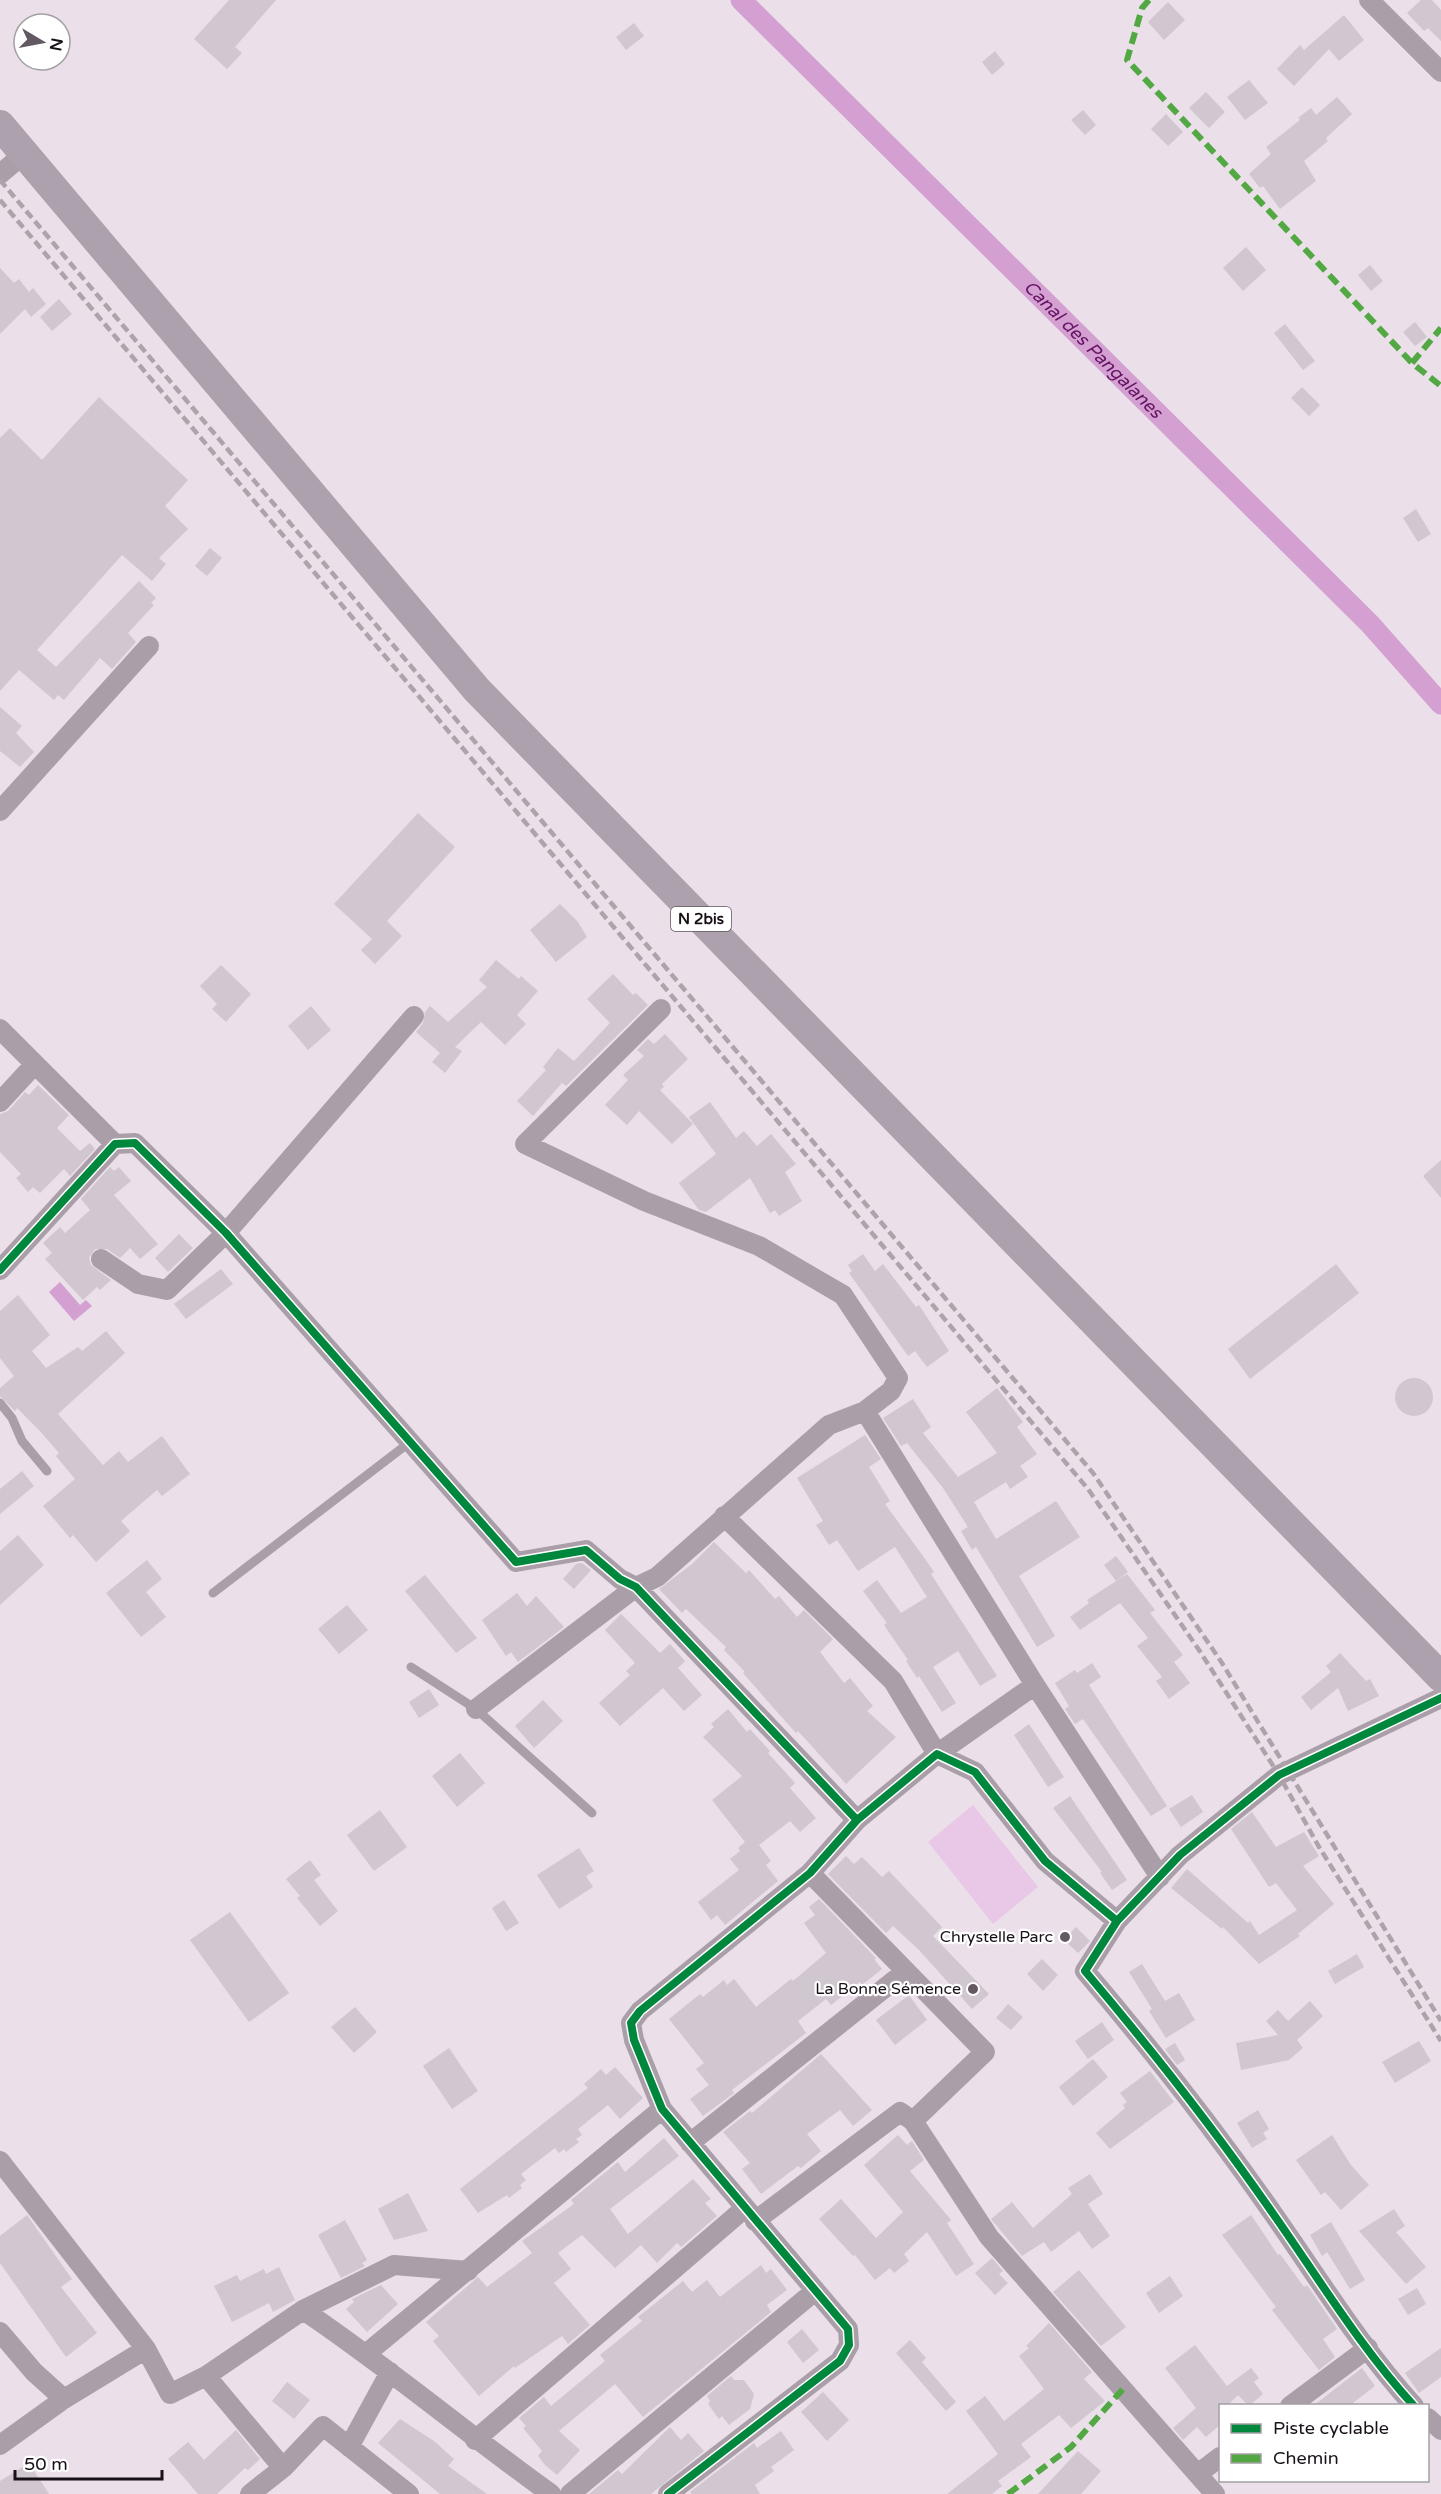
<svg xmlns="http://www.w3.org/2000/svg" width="1441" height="2494" font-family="'Varela Round',sans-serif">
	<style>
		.green { fill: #e9c8e7 }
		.water { fill: #d3a0d1 }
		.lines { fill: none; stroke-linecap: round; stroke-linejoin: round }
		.canal { stroke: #d3a0d1; stroke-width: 21 }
		.building { fill: #d0c7d0 }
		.service { stroke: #aa9fa9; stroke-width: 9 }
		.minor { stroke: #aa9fa9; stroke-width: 20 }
		.primary { stroke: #aea1ae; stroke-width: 30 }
		.rail { stroke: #aca3ab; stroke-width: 4.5; stroke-dasharray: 9 4.5; stroke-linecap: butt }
		.quiet { stroke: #52a842; stroke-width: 6; stroke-dasharray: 12 6; stroke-linecap: butt }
		.cycleway-casing { stroke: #fff; stroke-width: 11 }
		.cycleway { stroke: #00873e; stroke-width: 8 }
		.poi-dot { fill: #625962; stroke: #fff; stroke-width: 2 }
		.labels { text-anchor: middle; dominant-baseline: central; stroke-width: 4.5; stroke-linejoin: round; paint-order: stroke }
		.shield { fill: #fff; stroke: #5e585d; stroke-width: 1.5 }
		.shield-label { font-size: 15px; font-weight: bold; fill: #191118 }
		.poi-label { font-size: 16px; fill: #191118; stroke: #fff; text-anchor: end }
		.water-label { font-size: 18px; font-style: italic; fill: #671466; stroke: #fff }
	</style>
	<rect width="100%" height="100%" fill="#ebdfea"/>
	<path class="green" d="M973,1805L1038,1887L993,1924L928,1842Z"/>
	<path class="water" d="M60,1282L80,1305L86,1300L92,1306L74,1321L49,1292Z"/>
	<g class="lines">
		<path class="canal" id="s1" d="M741,0L1370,624L1441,704"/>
	</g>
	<path class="building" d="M229,0H276L235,47L242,53L227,69L194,39Z
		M1421,0H1432L1441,10V41L1428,28L1424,31L1407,13Z
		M1168,2L1185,20L1164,40L1148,22Z
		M1344,15L1364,40L1339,61L1329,49L1294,86L1277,69L1300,45L1304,50Z
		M634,23L644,36L626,50L616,37Z
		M995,51L1005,64L992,75L982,62Z
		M1249,80L1268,103L1245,120L1227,97Z
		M1206,92L1225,112L1209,128L1189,108Z
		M1337,97L1352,114L1326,138L1328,141L1304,161L1316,181L1280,209L1263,186L1260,188L1249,174L1271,154L1266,147L1300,120L1298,118L1311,108L1316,115Z
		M1083,110L1096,125L1085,135L1071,120Z
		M1166,114L1183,132L1168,146L1151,129Z
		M1246,247L1266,270L1243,291L1223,268Z
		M1370,265L1383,281L1371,291L1358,275Z
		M0,268L14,283L19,279L29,292L33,288L46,304L31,317L25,309L0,334Z
		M59,299L72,314L52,331L40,317Z
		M1415,322L1427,337L1415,346L1403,332Z
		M1285,324L1315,361L1303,370L1274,333Z
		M1302,387L1320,405L1309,416L1291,398Z
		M99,397L188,480L165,506L188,529L159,558L166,564L152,581L122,555L37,650L56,667L139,581L156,598L151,603L154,605L128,633L136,642L112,669L100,658L64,700L58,695L54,700L19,670L0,691V438L10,428L42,460Z
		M1416,509L1431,534L1418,542L1403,518Z
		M210,548L222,558L207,576L195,566Z
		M0,707L22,726L16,733L34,752L20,767L0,751Z
		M418,813L455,847L387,921L402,936L375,964L361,950L372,939L334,904Z
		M560,904L578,922L587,937L556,962L530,930Z
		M496,960L519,979L521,976L538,991L517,1015L526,1024L505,1045L481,1022L455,1047L462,1051L445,1073L432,1062L440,1053L416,1032L423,1023L425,1012L430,1006L448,1022L487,987L479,980Z
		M221,965L251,994L226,1022L212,1009L217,1004L200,986Z
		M613,974L633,995L636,993L648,1005L566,1086L562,1083L533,1116L517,1101L546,1070L543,1067L558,1048L574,1061L610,1023L587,999Z
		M311,1006L331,1030L308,1050L288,1026Z
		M665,1034L688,1059L662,1084L664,1087L660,1090L693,1124L672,1144L639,1111L627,1125L605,1105L628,1080L623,1075L644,1056L637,1050L648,1039L654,1044Z
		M38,1085L69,1115L57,1128L80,1151L90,1143L95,1149L70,1176L64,1169L40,1193L33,1187L28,1192L16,1178L21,1174L0,1152V1114L8,1111L25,1092L29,1095Z
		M710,1102L736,1138L744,1131L757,1146L771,1134L796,1164L785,1172L802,1201L779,1216L775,1210L770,1213L750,1178L706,1212L699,1210L679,1183L716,1154L689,1117Z
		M1441,1160V1198L1423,1176Z
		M110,1167L114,1171L119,1167L131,1181L114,1195L158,1244L140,1259L130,1248L120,1258L107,1249H95L89,1258L91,1265L111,1280L100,1290L97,1287L83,1300L45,1259L52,1253L43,1243L60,1227L65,1233L90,1210L81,1199Z
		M179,1234L193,1248L168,1272L155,1258Z
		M863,1254L875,1271L883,1264L916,1307L919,1305L949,1351L927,1367L915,1351L908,1356L849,1273L852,1271L848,1265Z
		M1336,1264L1359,1293L1250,1379L1228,1349Z
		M221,1269L233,1284L186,1319L174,1304Z
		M18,1295L50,1335L32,1351L46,1368L78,1347L82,1351L106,1331L125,1353L58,1414L103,1465L119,1451L128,1462L162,1436L190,1474L162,1496L157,1490L121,1521L130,1531L96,1562L73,1535L70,1538L43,1506L75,1479L56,1456L59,1453L39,1430L17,1408L15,1411L0,1396V1388L14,1376L0,1358V1311Z
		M1395 1397a19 19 0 1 1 38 0a19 19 0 1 1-38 0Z
		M997,1388L1023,1422L1017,1427L1037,1454L1020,1466L1028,1477L1010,1489L1006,1482L974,1502L996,1539L1056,1501L1080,1537L1019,1576L1055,1636L1037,1647L976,1547L972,1550L961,1531L968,1527L943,1488L907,1443L901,1446L883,1418L913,1399L931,1427L923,1433L958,1477L997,1453L966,1412Z
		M865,1435L881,1459L869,1467L890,1501L885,1504L923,1556L934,1572L931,1574L997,1676L980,1686L958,1651L933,1667L956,1703L942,1712L919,1676L917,1678L906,1661L908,1660L884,1625L887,1623L863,1591L877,1580L901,1613L927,1597L895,1547L858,1571L837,1540L829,1545L816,1525L823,1521L797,1478Z
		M22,1471L34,1486L0,1514V1489Z
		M18,1535L44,1565L0,1605V1551Z
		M714,1542L746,1573L749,1570L775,1599L779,1596L797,1617L804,1610L833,1639L820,1652L844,1683L850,1678L873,1706L867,1711L896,1737L846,1784L798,1731L796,1733L778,1713L743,1673L745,1672L724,1650L726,1647L686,1609L682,1613L659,1589L692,1564Z
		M1116,1556L1128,1572L1116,1581L1104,1565Z
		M147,1560L162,1579L146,1592L166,1617L141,1637L106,1593Z
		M582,1563L591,1570L574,1589L563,1579L576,1564Z
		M1127,1574L1155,1610L1150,1613L1183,1655L1174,1662L1190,1683L1169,1699L1156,1681L1162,1677L1137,1646L1148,1638L1120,1603L1080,1630L1070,1617L1089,1603L1087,1600Z
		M425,1575L477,1638L456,1653L405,1591Z
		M517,1593L527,1606L536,1596L564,1627L518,1662L511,1652L506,1656L482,1620Z
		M347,1605L368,1630L339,1654L318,1629Z
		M621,1614L660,1653L670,1644L685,1661L678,1668L702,1695L684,1711L663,1688L620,1726L599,1703L630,1675L626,1671L635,1663L605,1630Z
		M1340,1653L1366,1681L1370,1679L1379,1696L1348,1711L1338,1688L1311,1710L1301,1697L1331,1672L1326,1666Z
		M1092,1663L1101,1677L1089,1685L1167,1806L1151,1816L1083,1719L1075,1724L1065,1709L1069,1706L1055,1683L1075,1670L1077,1673Z
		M429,1689L439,1705L419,1718L409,1702Z
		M543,1700L563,1721L534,1748L515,1726Z
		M728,1709L747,1732L750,1729L770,1751L768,1753L795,1783L790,1788L816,1818L800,1832L790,1821L759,1845L771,1861L766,1865L778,1881L725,1925L717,1915L711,1920L698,1902L739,1870L730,1859L740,1851L738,1848L745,1842L712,1800L742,1776L703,1737L714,1727L711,1724Z
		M1029,1724L1064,1777L1048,1787L1014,1735Z
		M460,1753L485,1783L457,1807L432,1776Z
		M1192,1795L1203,1812L1181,1827L1169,1809Z
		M1070,1796L1127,1880L1112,1890L1100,1873L1102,1872L1053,1808Z
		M380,1810L407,1847L374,1871L347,1835Z
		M1252,1812L1276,1847L1304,1832L1319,1856L1303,1866L1334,1904L1298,1934L1300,1936L1259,1964L1223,1927L1222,1929L1171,1888L1187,1869L1248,1923L1250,1921L1259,1935L1297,1910L1276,1883L1269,1887L1231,1829Z
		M579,1848L594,1871L586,1876L593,1887L559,1909L537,1875Z
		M846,1856L854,1864L862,1857L882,1877L889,1871L942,1927L933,1936L989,1994L972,2009L919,1950L893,1926L886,1933L828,1874Z
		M310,1860L321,1875L314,1880L338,1911L320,1926L297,1898L300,1896L286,1879Z
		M819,1899L876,1958L874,1959L882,1969L862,1985L860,1982L831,2005L826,1999L798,2021L806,2033L732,2090L734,2093L703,2116L690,2099L709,2085L696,2069L704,2063L669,2019L700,1994L703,1997L724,1980L727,1985L734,1979L756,2007L791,1979L793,1981L826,1953L804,1923L815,1915L809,1907Z
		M504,1900L519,1923L506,1931L492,1908Z
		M230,1912L289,1993L249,2022L190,1940Z
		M1076,1927L1090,1941L1078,1953L1064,1940Z
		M1357,1954L1364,1967L1335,1984L1328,1971Z
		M1042,1959L1058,1975L1043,1991L1027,1974Z
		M1142,1964L1165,2001L1179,1993L1195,2020L1166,2038L1149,2011L1152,2009L1129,1972Z
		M909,1995L927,2020L895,2045L876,2020Z
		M1310,2001L1323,2016L1297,2040L1303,2048L1289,2060L1241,2070L1236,2043L1278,2035L1266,2021L1278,2010L1288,2021Z
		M1008,2004L1023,2017L1011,2030L996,2018Z
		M355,2007L377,2032L354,2053L331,2027Z
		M1102,2022L1114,2040L1088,2059L1075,2041Z
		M1419,2041L1431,2061L1395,2083L1382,2062Z
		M1175,2043L1185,2060L1177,2065L1165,2049Z
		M449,2048L478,2091L452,2109L423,2066Z
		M821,2054L872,2110L853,2126L840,2110L807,2134L821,2151L801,2168L798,2166L761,2194L742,2169L750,2163L723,2132L750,2111L752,2113Z
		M1093,2059L1108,2077L1073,2106L1059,2087Z
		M615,2067L643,2098L620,2119L608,2105L578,2129L582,2135L576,2139L579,2142L566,2152L564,2149L559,2153L555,2148L521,2174L526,2180L520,2185L522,2188L509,2198L507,2195L478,2213L460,2189L588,2088L584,2084L601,2069L606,2075Z
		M1150,2071L1174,2102L1110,2149L1096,2133L1125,2108L1123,2105L1127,2102L1120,2093Z
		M1258,2110L1269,2129L1263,2133L1267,2139L1252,2148L1237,2123Z
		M898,2135L907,2145L912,2141L924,2160L910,2171L951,2220L947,2223L974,2264L956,2276L927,2232L904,2254L909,2261L894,2273L890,2268L875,2280L855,2255L853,2256L819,2219L841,2199L876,2238L903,2212L864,2165Z
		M1332,2135L1351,2165L1369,2185L1341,2210L1325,2192L1321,2195L1296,2160Z
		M664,2138L679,2156L610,2209L628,2234L693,2179L711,2199L705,2203L717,2216L681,2247L677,2243L657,2263L641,2245L615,2268L582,2235L558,2253L571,2269L554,2283L590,2325L568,2344L562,2336L515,2368L514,2366L479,2396L433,2341L439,2336L426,2322L478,2277L487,2287L532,2253L522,2241L574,2204L571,2200L618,2162L625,2172Z
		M1090,2174L1103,2194L1088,2204L1110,2236L1092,2249L1079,2231L1051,2252L1044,2242L1022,2256L991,2219L1012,2202L1033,2228L1072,2194L1068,2188Z
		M408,2193L428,2231L394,2240L378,2209Z
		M1394,2209L1405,2226L1396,2232L1426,2267L1406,2284L1359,2231Z
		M27,2215L72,2279L61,2287L97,2333L66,2357L0,2263V2236Z
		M1251,2215L1278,2255L1280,2254L1304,2287L1307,2285L1337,2329L1323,2339L1335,2357L1319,2370L1272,2310L1276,2307L1222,2235Z
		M345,2220L367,2260L362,2263L365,2266L341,2278L318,2235Z
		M1331,2222L1365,2280L1350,2289L1327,2252L1322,2256L1310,2235Z
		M992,2258L1003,2271L999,2274L1008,2283L995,2295L975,2273Z
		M761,2265L766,2273L771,2269L787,2290L767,2305L771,2312L643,2417L615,2384L559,2431L580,2450L557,2475L545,2465L538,2456L542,2451L523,2428L526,2426L519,2418L544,2397L551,2406L605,2361L600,2355L642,2321L638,2317L683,2281L692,2292L707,2280L720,2297Z
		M279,2267L295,2300L273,2312L269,2303L232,2322L214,2286L237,2275L240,2281L264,2269L266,2274Z
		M1079,2270L1126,2327L1101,2346L1053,2292Z
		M1170,2276L1183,2296L1159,2313L1146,2293Z
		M381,2285L398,2304L367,2332L346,2309L354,2302L352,2299Z
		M1417,2288L1426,2304L1408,2315L1398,2299Z
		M1049,2323L1092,2372L1084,2379L1105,2401L1071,2428L1059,2415L1021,2444L1031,2457L998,2481L1002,2486L992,2494H947L998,2454L966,2411L985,2396L1004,2421L1044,2389L1019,2356L1029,2348L1026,2346Z
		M802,2329L819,2350L803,2363L787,2342Z
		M910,2340L926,2358L922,2362L956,2402L946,2411L896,2353Z
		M1195,2345L1227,2386L1251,2368L1259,2378L1254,2382L1263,2394L1249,2406L1238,2395L1227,2406H1221V2424L1206,2437L1197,2427L1183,2440L1173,2428L1196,2408L1165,2368Z
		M1441,2348V2377L1419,2393L1405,2373Z
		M1362,2368L1375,2386L1349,2406H1313Z
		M731,2376L734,2380H744L754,2394L750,2409L729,2425L722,2416L719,2419L708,2404L710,2401L707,2396Z
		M287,2382L310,2400L294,2419L272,2401Z
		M823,2392L849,2420L827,2441L801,2412Z
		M400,2419L434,2441L454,2459L448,2466L487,2494H440L378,2443Z
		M670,2427L681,2440L688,2433L704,2451L651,2494H589L618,2470L622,2474Z
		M236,2430L260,2459L248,2470L245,2468L217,2494H198L168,2459L188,2442L204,2460Z
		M781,2431L794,2450L771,2467L774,2471L755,2485L760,2494H692L690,2492L754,2443L757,2448Z
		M1078,2451L1101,2471L1081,2494H1038Z
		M29,2463L49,2494H0V2481Z"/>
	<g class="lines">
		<path class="service" d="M0,1403L12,1418L22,1441L47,1471
			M213,1593L410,1442
			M411,1667L476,1709L592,1813"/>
		<path class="minor" d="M1369,0L1441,72
			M0,174L24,154
			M0,811L149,646
			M661,1009L525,1144L644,1201L759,1246L843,1295L898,1378L891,1391L865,1411
			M0,1029L115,1144
			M0,1102L35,1064
			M101,1259L138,1284L167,1290L226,1233L414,1016
			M0,1270L115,1144L135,1143L226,1233L516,1562L586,1550L620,1579L636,1587L857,1820
			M724,1516L893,1681L937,1754L1035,1685
			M476,1709L636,1587L657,1577L829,1425L865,1411L1035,1685L1160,1877
			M810,1873L985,2052L913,2121
			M690,2143L906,1971
			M0,2161L146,2349L170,2394L206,2376L283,2468L323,2426L409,2494
			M755,2221L900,2112L913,2121L989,2237L1215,2494
			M303,2310C388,2367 467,2434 551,2494
			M0,2332L34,2372L64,2399
			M367,2353L662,2109
			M206,2376L303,2310L394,2265L468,2271
			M1290,2406L1368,2348
			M1414,2406C1361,2348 1319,2279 1274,2215C1215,2130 1152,2050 1085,1971L1117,1921L1180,1855L1279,1775L1441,1698
			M1428,2418L1441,2430
			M475,2440L745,2208
			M0,2445L64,2399L146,2349
			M349,2447L390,2372
			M1199,2473L1220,2457
			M250,2494L283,2468
			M570,2494L815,2291
			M668,2494L840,2361L849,2345L848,2329L662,2109L634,2040L631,2023L640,2011L810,1873L857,1820L937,1754L975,1772L1045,1861L1117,1921"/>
		<path class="primary" d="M0,125L477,690L1441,1677"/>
		<path class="rail" d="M0,180L1093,1473L1222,1663L1441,2021
			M0,200L1088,1489L1199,1650L1279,1775L1319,1847L1441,2041"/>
		<path class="quiet" d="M1149,0L1142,8L1127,60L1412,363L1441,386
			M1412,363L1441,328
			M1008,2494L1071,2447L1124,2388"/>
		<defs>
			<path id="cycleway" d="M0,1270L115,1144L135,1143L226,1233L516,1562L586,1550L620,1579L636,1587L857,1820
				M1414,2406C1361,2348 1319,2279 1274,2215C1215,2130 1152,2050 1085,1971L1117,1921L1180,1855L1279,1775L1441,1698
				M668,2494L840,2361L849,2345L848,2329L662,2109L634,2040L631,2023L640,2011L810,1873L857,1820L937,1754L975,1772L1045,1861L1117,1921"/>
		</defs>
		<use href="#cycleway" class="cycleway-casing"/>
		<use href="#cycleway" class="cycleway"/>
	</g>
	<g class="poi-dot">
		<circle cx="1065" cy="1937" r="6"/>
		<circle cx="973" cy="1989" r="6"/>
	</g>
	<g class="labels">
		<rect class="shield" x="671" y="907" width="60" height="24" rx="4.5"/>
		<g class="shield-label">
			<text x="701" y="919">N 2bis</text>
		</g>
		<g class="poi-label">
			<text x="1053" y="1937">Chrystelle Parc</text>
			<text x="961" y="1989">La Bonne Sémence</text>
		</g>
		<g class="water-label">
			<text stroke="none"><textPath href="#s1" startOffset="496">Canal des Pangalanes</textPath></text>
		</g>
	</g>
	<rect x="1219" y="2404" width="210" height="78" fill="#ffffff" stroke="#a3a0a3" stroke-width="1.5"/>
	<rect x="1231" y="2424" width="30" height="9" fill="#00873e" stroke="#a3a0a3" stroke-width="1.5"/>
	<text x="1273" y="2434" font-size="18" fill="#191118">Piste cyclable</text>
	<rect x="1231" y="2454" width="30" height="9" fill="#52a842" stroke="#a3a0a3" stroke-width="1.5"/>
	<text x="1273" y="2464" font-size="18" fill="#191118">Chemin</text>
	<g transform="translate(42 42) rotate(100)"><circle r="28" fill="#ffffff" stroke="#a3a0a3" stroke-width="1.5"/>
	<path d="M0-4.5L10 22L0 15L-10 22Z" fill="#625962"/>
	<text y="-9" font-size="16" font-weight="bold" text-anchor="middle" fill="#191118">N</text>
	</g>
	<path d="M15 2470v9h147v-9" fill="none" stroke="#191118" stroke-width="3"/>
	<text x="24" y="2470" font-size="18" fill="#191118" stroke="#ffffff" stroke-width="4.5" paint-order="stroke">50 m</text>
</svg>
